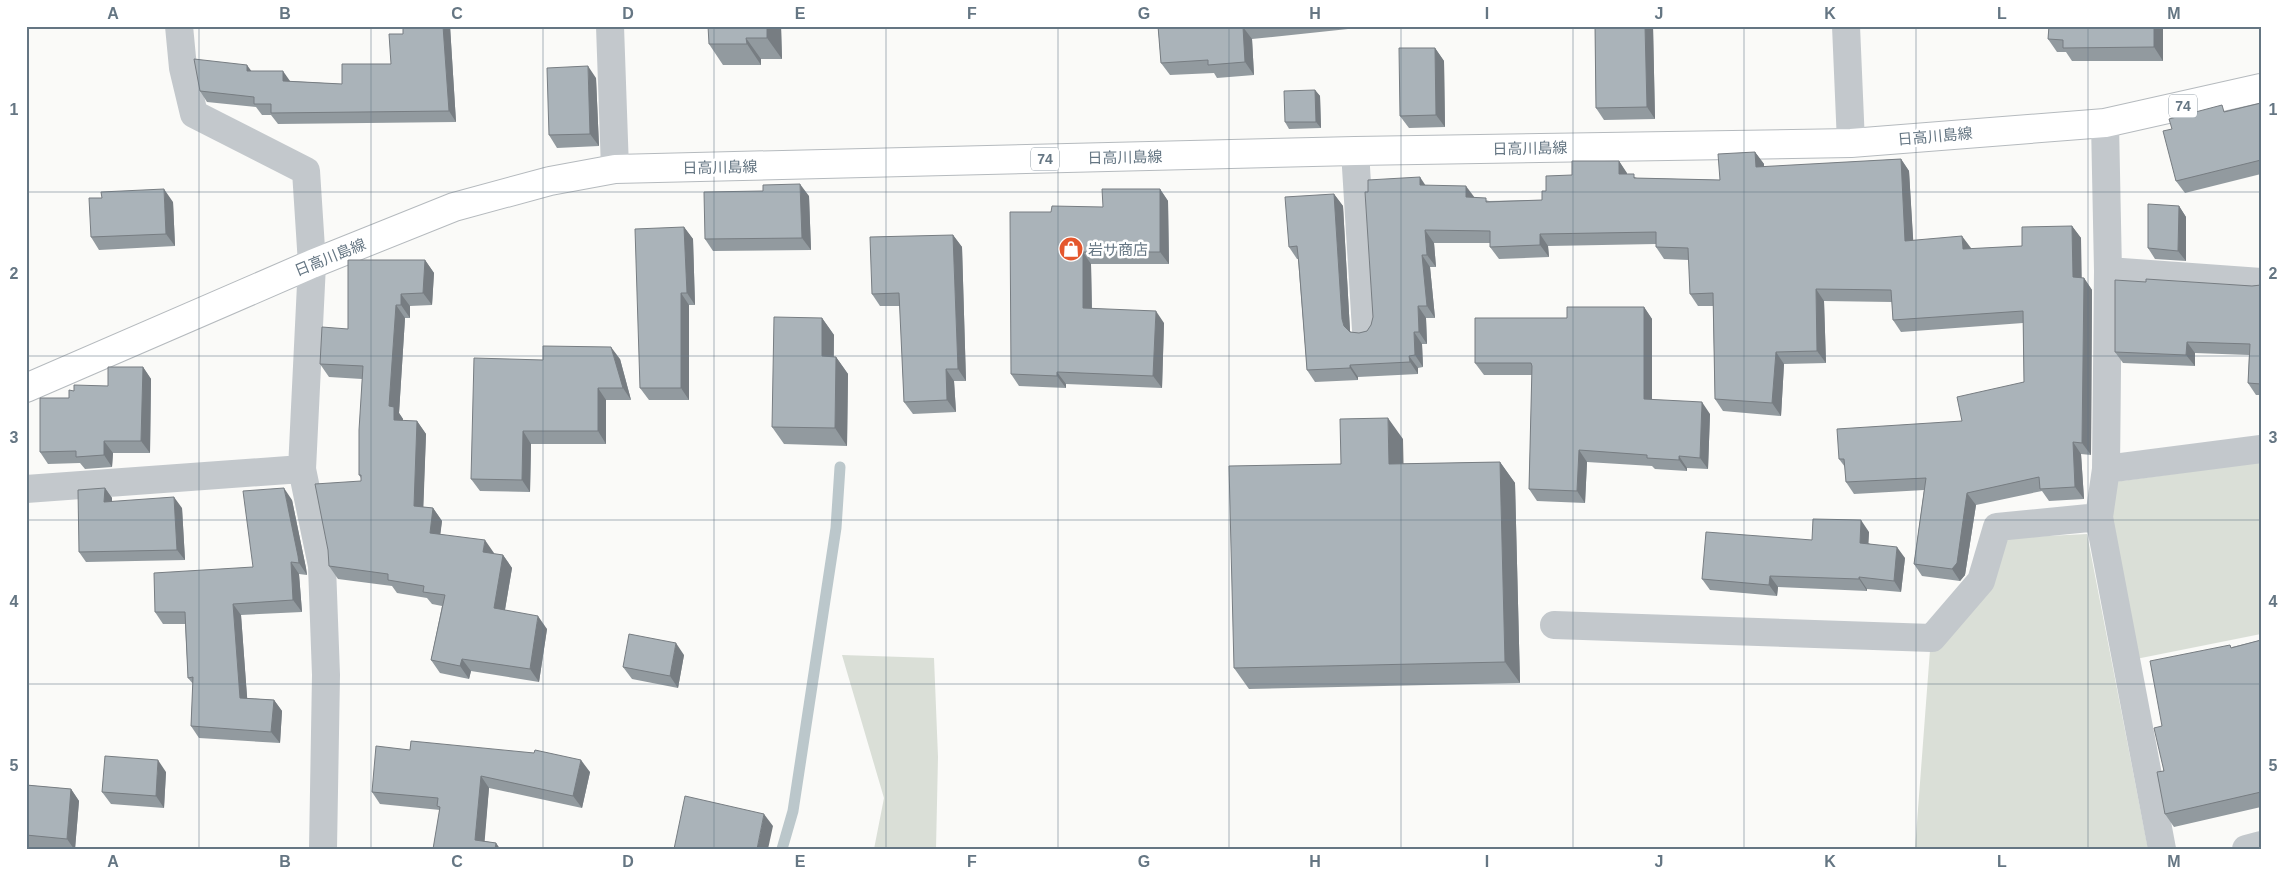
<svg xmlns="http://www.w3.org/2000/svg" width="2287" height="875" font-family="Arial,'Noto Sans JP',sans-serif">
	<style>
		.green { fill: #dadfd7 }
		.lines { fill: none; stroke-linecap: round; stroke-linejoin: round }
		.stream { stroke: #bbc7cb; stroke-width: 11 }
		.major-casing { stroke: #b5babe; stroke-width: 30 }
		.minor { stroke: #c3c8cc; stroke-width: 28 }
		.major { stroke: #fff; stroke-width: 28 }
		.wall { fill: #929a9f }
		.shaded-wall { fill: #777d82 }
		.building { fill: #aab3b9; stroke: #777d82 }
		.grid { fill: none; stroke: #657683; stroke-width: 1; stroke-opacity: 0.55 }
		.labels { text-anchor: middle; dominant-baseline: central; stroke-width: 5; stroke-linejoin: round; paint-order: stroke }
		.shield { fill: #fff; stroke: #939fa8; stroke-width: 1 }
		.shield-label { font-size: 14px; font-weight: bold; fill: #657683 }
		.street-label { font-size: 15px; fill: #657683; stroke: #fff }
		.poi-label { font-size: 15px; fill: #657683; stroke: #fff; text-anchor: start }
		.neatline { fill: none; stroke: #657683; stroke-width: 2 }
		.grid-label { font-size: 16px; text-anchor: middle; font-weight: bold; fill: #657683 }
	</style>
	<rect width="100%" height="100%" fill="#fafaf8"/>
	<path class="green" d="M2261,462V634L2136,659L2111,520L2114,482Z
		M2087,534L2148,849H1915L1930,650L2007,538Z
		M842,655L934,658L938,757L936,849H874L884,798Z"/>
	<g class="lines">
		<path class="stream" d="M782,849L793,811L836,528L840,467"/>
		<defs>
			<path id="major" d="M26,388L312,264L454,207L550,181L615,169L1355,151L1851,143L2105,123L2261,88"/>
		</defs>
		<use href="#major" class="major-casing"/>
		<path class="minor" d="M179,26L183,68L194,114L306,171L312,264L302,469L322,566L326,675L323,849
			M610,26L615,169
			M1846,26L1851,143
			M2105,123L2108,271L2106,469L2099,517L2162,849
			M1355,151L1366,330
			M2108,271L2261,282
			M2106,469L2261,449
			M26,489L302,469
			M1554,625L1932,638L1981,581L1997,527L2099,517
			M2246,849L2261,845"/>
		<use href="#major" class="major"/>
	</g>
	<path class="wall" d="M403,26H450L456,122L278,124L271,115H262L256,107L207,102L200,91L252,71L290,81L342,84L391,64L403,34Z
		M781,26L782,59H761V65H723L709,44Z
		M1158,26H1347L1348,29L1252,39L1254,75L1217,78L1214,73L1170,75L1161,63Z
		M1595,26H1653L1655,119L1604,120L1596,108Z
		M2049,26H2163V61H2072L2066,52H2057L2048,39Z
		M1435,48L1444,61L1445,127L1409,128L1400,116Z
		M596,78L599,146L557,148L549,135Z
		M1315,90L1320,96L1321,128L1289,129L1285,122Z
		M2261,103V174L2185,193L2176,181L2172,129L2226,111Z
		M1755,152L1764,164V167L1901,159L1909,171L1913,240L1971,249L2022,246L2072,226L2081,238V278H2084L2092,290L2091,455L2081,454L2084,499L2049,501L2042,491L1976,505L1965,575L1960,581L1922,576L1914,564L1924,490L1854,494L1846,482L1845,467L1839,459L1962,421L2024,382L2023,323L1901,332L1893,320L1892,302L1824,301L1826,363L1784,364L1781,416L1723,411L1715,399L1713,306H1698L1690,294L1689,260L1664,259L1656,247V244L1548,246L1549,257L1499,259L1490,247V243H1434L1436,267H1430L1435,318H1426L1427,344H1422L1423,367L1418,368V374L1358,377V380L1315,382L1307,370L1298,259H1297L1289,247L1334,194L1343,206L1350,331L1351,332L1359,333L1367,331L1371,325L1426,185L1489,201L1542,200L1546,191L1572,175L1619,161L1627,174L1637,178L1720,180Z
		M1160,189L1168,201L1169,264H1091L1092,308L1164,323L1162,388L1066,384V388L1019,386L1011,374L1103,207Z
		M763,191L809,196L811,250L713,251L705,239Z
		M173,202L175,246L99,250L91,237Z
		M2179,206L2186,217V261L2155,259L2148,248Z
		M684,227L693,239L695,305H689V400H649L640,388Z
		M953,235L962,247L966,381H954L956,412L913,414L904,402L900,306H880L872,294Z
		M425,260L434,273L432,305L410,306V318H405L399,413L403,419V421H417L426,434L423,507L433,508L442,521L440,534L494,553L493,554L503,555L512,568L505,610L547,629L539,682L471,671L469,679L440,673L431,660L442,606L432,604L427,598L397,593L392,586L338,579L329,566L361,481V478L359,475L362,379L329,377L320,364L348,329Z
		M2146,282L2252,286L2261,285V395H2256L2248,383L2249,355L2195,353V366L2123,363L2115,352Z
		M1644,307L1652,319V400L1710,414L1708,469L1687,468V471L1655,469L1652,466L1587,462L1585,503L1537,501L1529,489L1532,375H1484L1475,363L1567,318Z
		M822,318L834,335V357H836L848,374L847,446L784,444L772,427Z
		M620,359L631,400H606V444H531L530,492L480,491L471,479L543,360Z
		M143,367L151,379L150,453H113L112,467L85,469L80,463L48,464L40,452L69,398L108,386Z
		M1403,439V464L1500,462L1515,483L1520,683L1249,689L1234,668L1341,464Z
		M105,488L112,498V502L182,508L185,560L86,562L79,552Z
		M292,500L306,568L307,575L299,574L302,612L241,615L247,698L274,700L282,711L280,743L199,738L191,726L193,684L188,678L185,624H163L155,612L253,567Z
		M1869,532L1868,543L1905,558L1901,592L1867,589V591L1778,587L1777,596L1710,590L1702,579L1812,540Z
		M2261,640V807L2174,827L2165,814L2162,726L2232,647Z
		M684,655L678,688L632,679L623,667Z
		M410,750L534,753L590,772L582,808L489,788L484,841L496,843L500,849H433L440,810L380,804L372,792Z
		M166,772L164,808L111,804L102,792Z
		M26,785L71,789L79,801L75,849H52L26,847Z"/>
	<path class="shaded-wall" d="M443,26H450L456,122L449,111Z
		M767,26H781L782,59L767,38Z
		M1645,26H1653L1655,119L1647,107Z
		M2154,26H2163V61L2154,47Z
		M1243,27L1252,39L1254,75L1245,62Z
		M746,38L761,59V65L747,44Z
		M1435,48L1444,61L1445,127L1436,115Z
		M247,65L255,76L247,71Z
		M588,66L596,78L599,146L590,134Z
		M283,71L290,81H283Z
		M1315,90L1320,96L1321,128L1316,122Z
		M1755,152L1764,164V179L1756,167Z
		M1901,159L1909,171L1914,253L1905,241Z
		M1619,161L1627,173V186L1619,174Z
		M1420,177L1428,189L1420,185Z
		M800,184L809,196L811,250L802,238Z
		M1466,186L1475,198L1466,197Z
		M164,189L173,202L175,246L166,234Z
		M1160,189L1168,201L1169,264L1160,252Z
		M1334,194L1343,206L1350,331L1353,338L1344,326L1342,319Z
		M2179,206L2186,217V261L2178,251Z
		M2072,226L2081,238L2082,289L2073,277Z
		M684,227L693,239L695,305L687,293Z
		M1425,230L1434,243L1436,267L1427,255Z
		M1540,234L1548,246L1549,257L1540,245Z
		M953,235L962,247L966,381L958,369Z
		M1962,236L1971,248L1972,261L1963,249Z
		M1083,252L1091,264L1092,320L1083,308Z
		M1422,255L1430,267L1435,318L1427,306Z
		M425,260L434,273L432,305L423,293Z
		M2084,278L2092,290L2091,455L2082,443Z
		M1816,289L1824,301L1826,363L1817,351Z
		M681,293L689,305V400L681,388Z
		M401,294L410,306V318L401,305Z
		M396,305L405,318L399,413L403,419V433L394,420L389,406Z
		M1418,306L1426,318L1427,344L1419,332Z
		M1644,307L1652,319V411L1644,399Z
		M1156,311L1164,323L1162,388L1153,376Z
		M822,318L834,335L833,373L822,356Z
		M1414,332L1422,344L1423,367L1415,355Z
		M2187,342L2195,353V366L2186,355Z
		M611,347L620,359L631,400L623,388Z
		M1776,352L1784,364L1781,416L1772,403Z
		M1409,356L1418,368V374L1410,362Z
		M836,357L848,374L847,446L835,428Z
		M1350,365L1358,377V380L1350,368Z
		M143,367L151,379L150,453L141,441Z
		M946,369L954,381L956,412L947,400Z
		M1057,372L1066,384V388L1057,376Z
		M598,388L606,400V444L598,431Z
		M1702,402L1710,414L1708,469L1700,458Z
		M1388,418L1403,439L1404,485L1389,464Z
		M417,421L426,434L423,518L414,506Z
		M523,431L531,444L530,492L522,480Z
		M104,441L113,453L112,467L104,455Z
		M2073,442L2081,454L2084,499L2075,487Z
		M1579,450L1587,462L1585,503L1577,491Z
		M1679,456L1687,468V471L1679,460Z
		M1500,462L1515,483L1520,683L1505,662Z
		M105,488L112,498V513L104,502Z
		M284,488L292,500L306,568L307,575L299,563Z
		M1967,493L1976,505L1965,575L1960,581L1952,569Z
		M174,497L182,508L185,560L177,550Z
		M433,508L442,521L439,546L430,533Z
		M1861,520L1869,532L1868,554L1860,543Z
		M485,540L494,553L492,564L483,552Z
		M1897,547L1905,558L1901,592L1894,581Z
		M503,555L512,568L503,621L494,608Z
		M291,562L299,574L302,612L293,600Z
		M1770,576L1778,587L1777,596L1769,585Z
		M1859,577L1867,589V591L1859,579Z
		M233,604L241,615L248,709L240,698Z
		M538,616L547,629L539,682L530,669Z
		M676,643L684,655L678,688L670,676Z
		M462,659L471,671L469,679L460,666Z
		M274,700L282,711L280,743L271,732Z
		M158,760L166,772L164,808L156,796Z
		M581,760L590,772L582,808L573,796Z
		M481,776L489,788L484,849L475,840Z
		M71,789L79,801L75,849H74L67,839Z
		M764,814L773,826L768,849H757Z
		M496,843L500,849H495Z"/>
	<path class="building" d="M403,26H443L449,111L271,113V104H254V97L200,91L194,59L247,65V71H283V81L342,84V64H391L389,34H403Z
		M708,26H767V38H746L747,44H709Z
		M1158,26H1247L1243,27L1245,62L1208,65V60L1161,63Z
		M1595,26H1645L1647,107L1596,108Z
		M2049,26H2154V47L2063,48V40L2048,39Z
		M1399,48H1435L1436,115L1400,116Z
		M588,66L590,134L549,135L547,68Z
		M1315,90L1316,122H1285L1284,91Z
		M2261,103V160L2176,181L2163,131L2172,129L2169,119L2222,105L2224,112Z
		M1755,152L1756,167L1901,159L1905,241L1962,236L1963,249L2022,246V227L2072,226L2073,277L2084,278L2082,443L2073,442L2075,487L2040,489L2039,477L1967,493L1957,563L1952,569L1914,564L1926,478L1846,482L1844,459H1839L1837,429L1962,421L1957,397L2024,382L2023,311L1893,320L1891,290L1816,289L1817,351L1776,352L1772,403L1715,399L1713,293L1690,294L1688,248L1656,247V232L1540,234V245L1490,247V231L1425,230L1427,255H1422L1427,306H1418L1419,332H1414L1415,355L1409,356L1410,362L1350,365V368L1307,370L1299,265L1297,246L1289,247L1285,197L1334,194L1342,319L1344,326L1350,332L1359,333L1367,331L1371,325L1373,317L1365,192H1368V180L1420,177V185L1466,186V197L1486,198V202L1542,200V191H1546V176L1572,175V161H1619V174H1634V178L1720,180L1718,154Z
		M800,184L802,238L705,239L704,192L763,191V185Z
		M164,189L166,234L91,237L89,198H102L101,192Z
		M1102,189H1160V252H1083V308L1156,311L1153,376L1057,372V376L1011,374L1010,212H1051L1052,206L1103,207Z
		M2148,204L2179,206L2178,251L2148,248Z
		M684,227L687,293H681V388H640L635,229Z
		M953,235L958,369H946L947,400L904,402L899,293L872,294L870,237Z
		M348,260H425L423,293L401,294V305H396L389,406L394,407V420L417,421L414,506L433,508L430,533L485,540L483,552L503,555L494,608L538,616L530,669L462,659L460,666L431,660L445,595L423,592L424,586L388,580V574L329,566L328,550L315,484L361,481V475H359V430L363,366L320,364L322,327L348,329Z
		M2146,279L2252,286L2261,285V384L2248,383L2250,344L2187,342L2186,355L2115,352V280L2146,282Z
		M1567,307H1644V399L1702,402L1700,458L1679,456V460L1647,458V455L1579,450L1577,491L1529,489L1532,366L1531,363H1475V318H1567Z
		M774,317L822,318V356L836,357L835,428L772,427Z
		M543,346L611,347L623,388H598V431H523L522,480L471,479L474,358L543,360Z
		M108,367H143L141,441H104V455L76,457V451L40,452V398H69V390L74,391V385L108,386Z
		M1388,418L1389,464L1500,462L1505,662L1234,668L1229,466L1341,464L1340,419Z
		M105,488L104,502L174,497L177,550L79,552L78,490Z
		M284,488L298,556L299,563L291,562L293,600L233,604L240,698L274,700L271,732L191,726L193,677L188,678L185,612H155L154,573L253,567L243,491Z
		M1813,519L1861,520L1860,543L1897,547L1894,581L1859,577V579L1770,576L1769,585L1702,579L1706,532L1812,540Z
		M629,634L676,643L670,676L623,667Z
		M2261,640V792L2165,814L2157,772L2164,771L2154,728L2162,726L2150,661L2230,645L2231,648Z
		M411,741L534,753L535,750L581,760L573,796L481,776L475,840L496,843L495,849H433L440,807L437,806L438,798L372,792L376,746L410,750Z
		M105,756L158,760L156,796L102,792Z
		M26,785L71,789L67,839L26,835Z
		M685,796L764,814L757,849H674Z"/>
	<path class="grid" d="M199,26V849M371,26V849M543,26V849M714,26V849M886,26V849M1058,26V849M1229,26V849M1401,26V849M1573,26V849M1744,26V849M1916,26V849M2088,26V849M26,192H2261M26,356H2261M26,520H2261M26,684H2261"/>
	<defs>
		<symbol id="shop-disc" viewBox="-11 -11 22 22"><circle r="9.5" fill="#e4572e" stroke="#fff"/><path d="M-5-2.5h2.3a2.7 3.5 0 0 1 5.4 0H5L5.5 6h-11ZM-1.5-2.5h3a1.5 2.3 0 0 0-3 0Z" fill="#fff"/></symbol>
	</defs>
	<g fill-rule="evenodd">
		<use href="#shop-disc" x="1057" y="235" width="28" height="28"/>
	</g>
	<g class="labels">
		<g class="shield">
			<rect x="2169" y="94.5" width="28" height="23" rx="4"/>
			<rect x="1031" y="147.5" width="28" height="23" rx="4"/>
		</g>
		<g class="shield-label">
			<text x="2183" y="106">74</text>
			<text x="1045" y="159">74</text>
		</g>
		<g class="street-label">
			<text transform="translate(1935 136) rotate(-5)">日高川島線</text>
			<text transform="translate(1530 148) rotate(-1)">日高川島線</text>
			<text transform="translate(1125 157) rotate(-1)">日高川島線</text>
			<text transform="translate(720 167) rotate(-1)">日高川島線</text>
			<text transform="translate(330 257) rotate(-22)">日高川島線</text>
		</g>
		<g class="poi-label">
			<text x="1088" y="249">岩サ商店</text>
		</g>
	</g>
	<rect width="2287" height="875" fill="none" stroke="#ffffff" stroke-width="55"/>
	<rect x="28" y="28" width="2232" height="820" class="neatline"/>
	<g class="grid-label">
		<text x="113" y="19">A</text>
		<text x="285" y="19">B</text>
		<text x="457" y="19">C</text>
		<text x="628" y="19">D</text>
		<text x="800" y="19">E</text>
		<text x="972" y="19">F</text>
		<text x="1144" y="19">G</text>
		<text x="1315" y="19">H</text>
		<text x="1487" y="19">I</text>
		<text x="1659" y="19">J</text>
		<text x="1830" y="19">K</text>
		<text x="2002" y="19">L</text>
		<text x="2174" y="19">M</text>
		<text x="14" y="115">1</text>
		<text x="2273" y="115">1</text>
		<text x="14" y="279">2</text>
		<text x="2273" y="279">2</text>
		<text x="14" y="443">3</text>
		<text x="2273" y="443">3</text>
		<text x="14" y="607">4</text>
		<text x="2273" y="607">4</text>
		<text x="14" y="771">5</text>
		<text x="2273" y="771">5</text>
		<text x="113" y="867">A</text>
		<text x="285" y="867">B</text>
		<text x="457" y="867">C</text>
		<text x="628" y="867">D</text>
		<text x="800" y="867">E</text>
		<text x="972" y="867">F</text>
		<text x="1144" y="867">G</text>
		<text x="1315" y="867">H</text>
		<text x="1487" y="867">I</text>
		<text x="1659" y="867">J</text>
		<text x="1830" y="867">K</text>
		<text x="2002" y="867">L</text>
		<text x="2174" y="867">M</text>
	</g>
</svg>
